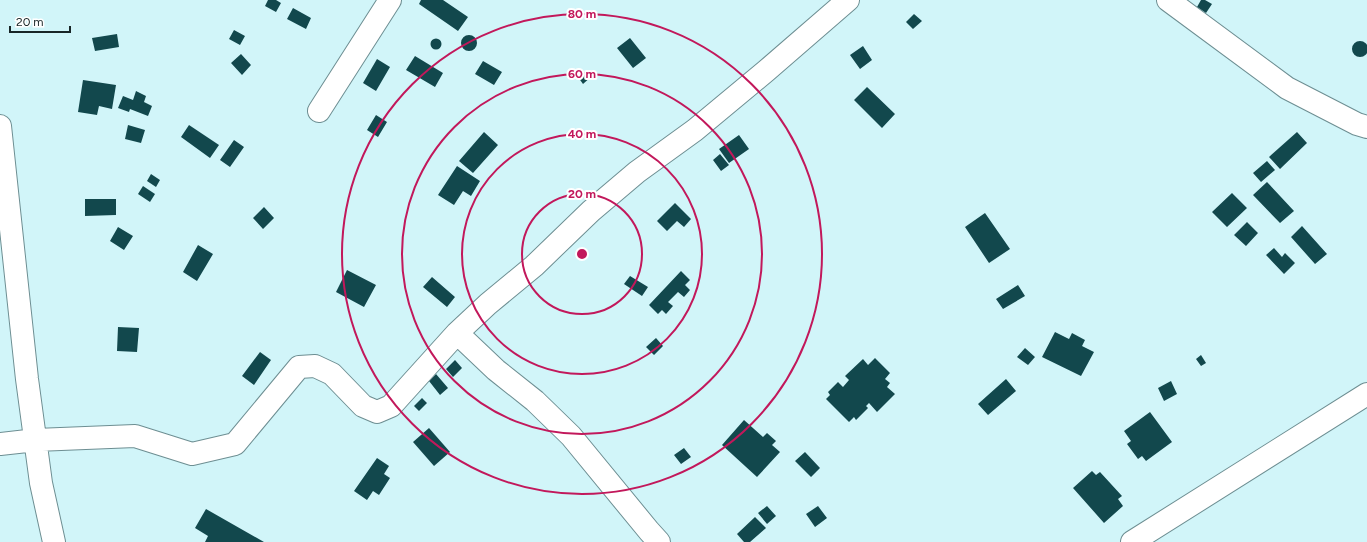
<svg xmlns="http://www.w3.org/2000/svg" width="1367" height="542" font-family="Figtree,sans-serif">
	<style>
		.building { fill: #12484d }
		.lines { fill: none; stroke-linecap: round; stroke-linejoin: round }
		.minor-casing { stroke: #6d8e92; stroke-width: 24 }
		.minor { stroke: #fff; stroke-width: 22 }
		.ring { fill: none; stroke: #c2185b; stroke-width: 2 }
		.centre { fill: #c2185b; stroke: #fff; stroke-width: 2 }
		.ring-label { font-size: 12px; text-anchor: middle; font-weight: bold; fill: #c2185b; stroke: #fff; stroke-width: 4; stroke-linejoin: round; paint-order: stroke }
	</style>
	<rect width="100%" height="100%" fill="#d1f5f9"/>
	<path class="building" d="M268,0H276L281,3L276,12L265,6Z
		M421,0H443L468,17L458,31L419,4Z
		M1201,0H1205L1212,4L1206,13L1197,7Z
		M293,8L311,18L306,29L287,19Z
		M914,14L922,21L913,29L906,22Z
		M234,30L245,36L240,45L229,39Z
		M117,34L119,47L95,51L92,38Z
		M461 43a8 8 0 1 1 16 0a8 8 0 1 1-16 0Z
		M630,38L646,58L633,68L617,48Z
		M430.5 44a5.5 5.5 0 1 1 11 0a5.5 5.5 0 1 1-11 0Z
		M1352 49a8 8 0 1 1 16 0a8 8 0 1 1-16 0Z
		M863,46L872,60L860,69L850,55Z
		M241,54L251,65L242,75L231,63Z
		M415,56L443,73L435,87L406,70Z
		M377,59L390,67L376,91L363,83Z
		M483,61L502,72L494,85L475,74Z
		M587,70L592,76L583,84L578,77Z
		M83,80L116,85L112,109L99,106L97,115L78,112Z
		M867,87L895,114L882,128L854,100Z
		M136,91L146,96L144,102L152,106L148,116L130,109L129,112L118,108L123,96L133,100Z
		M376,115L387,122L378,137L367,130Z
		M128,125L145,130L141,143L125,139Z
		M189,125L219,145L210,158L181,137Z
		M484,132L498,145L473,173L459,161Z
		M1297,132L1307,143L1280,169L1269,157Z
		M739,135L749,149L729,163L719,149Z
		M234,140L244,147L230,167L220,160Z
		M720,154L729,165L721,171L713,160Z
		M1267,161L1275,170L1261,182L1253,173Z
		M457,166L480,181L471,196L463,191L454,205L438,195Z
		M151,174L160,180L156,187L147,181Z
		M1267,182L1294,211L1280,223L1253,195Z
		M143,186L155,194L150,202L138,194Z
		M1232,193L1247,208L1227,227L1212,212Z
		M85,199H116V215L85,216Z
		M675,203L691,219L684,227L677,221L667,231L657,221Z
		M264,207L274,218L263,229L253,218Z
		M985,213L1010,249L989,263L965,227Z
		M1247,222L1258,233L1246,246L1234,235Z
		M1302,226L1327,254L1315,264L1291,237Z
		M118,227L133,236L124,250L110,241Z
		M198,245L213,254L197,281L183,272Z
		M1274,248L1282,257L1285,253L1295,263L1284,274L1266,255Z
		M347,270L376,285L364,307L336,292Z
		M681,271L690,280L685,285L690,290L684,297L678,292L668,302L673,306L666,314L662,310L658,314L649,305Z
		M630,276L648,287L642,296L624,284Z
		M432,277L455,297L447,307L423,287Z
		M1018,285L1025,296L1003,309L996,299Z
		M118,327L139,328L137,352L117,351Z
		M1055,332L1069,339L1072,333L1085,340L1082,346L1094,352L1081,376L1042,357Z
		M656,338L663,346L654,355L646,347Z
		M1025,348L1035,357L1028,365L1017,357Z
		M260,352L271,360L254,385L242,376Z
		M1201,355L1206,363L1201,366L1196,359Z
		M875,358L890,373L885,379L890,383L887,387L895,394L877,412L869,403L866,406L868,408L856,420L854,417L849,422L826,399L830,395L828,392L838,382L843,387L849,380L845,376L863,359L868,365Z
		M455,360L462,368L453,377L446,369Z
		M436,374L448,388L440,395L429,381Z
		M1006,379L1016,391L988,415L978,404Z
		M1171,381L1177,394L1164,401L1158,388Z
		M422,398L427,403L419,411L414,406Z
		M1150,412L1172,442L1146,461L1142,456L1138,459L1127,444L1131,441L1124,431Z
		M744,420L763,437L767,433L776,441L772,445L780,452L757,477L722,445Z
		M429,428L450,452L434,466L413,442Z
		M684,448L691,457L681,464L674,455Z
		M805,452L820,468L811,477L795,461Z
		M377,458L389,466L384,474L390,478L379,495L373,491L367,500L354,491Z
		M1092,471L1096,475L1100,472L1122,496L1118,499L1123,506L1104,523L1073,488Z
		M767,506L776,516L767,524L758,513Z
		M818,506L827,518L815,527L806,514Z
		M206,509L264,542H205L208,536L195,528Z
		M755,517L766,528L750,542H744L737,534Z"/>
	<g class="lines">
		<defs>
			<path id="minor" d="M1168,0L1287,88L1357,124L1367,127
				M319,111L390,0
				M0,126L27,379L41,483L54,542
				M457,333L496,370L535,401L571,436L649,531L659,542
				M0,444L36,440L135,436L192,454L235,444L299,367L315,366L332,374L363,406L377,412L391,406L457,333L488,304L534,266L591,211L637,172L695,130L766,71L848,0
				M1132,542L1367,394"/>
		</defs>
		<use href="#minor" class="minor-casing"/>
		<use href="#minor" class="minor"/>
	</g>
	<g class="ring">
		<circle cx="582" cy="254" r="60"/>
		<circle cx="582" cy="254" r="120"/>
		<circle cx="582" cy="254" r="180"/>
		<circle cx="582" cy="254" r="240"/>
	</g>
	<circle cx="582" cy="254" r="6" class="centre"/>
	<g class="ring-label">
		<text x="582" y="18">80 m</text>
		<text x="582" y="78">60 m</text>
		<text x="582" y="138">40 m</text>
		<text x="582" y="198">20 m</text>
	</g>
	<path d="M10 26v6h60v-6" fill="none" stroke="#182627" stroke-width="2"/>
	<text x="16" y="26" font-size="12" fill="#182627" stroke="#ffffff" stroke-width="3" paint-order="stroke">20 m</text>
</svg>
